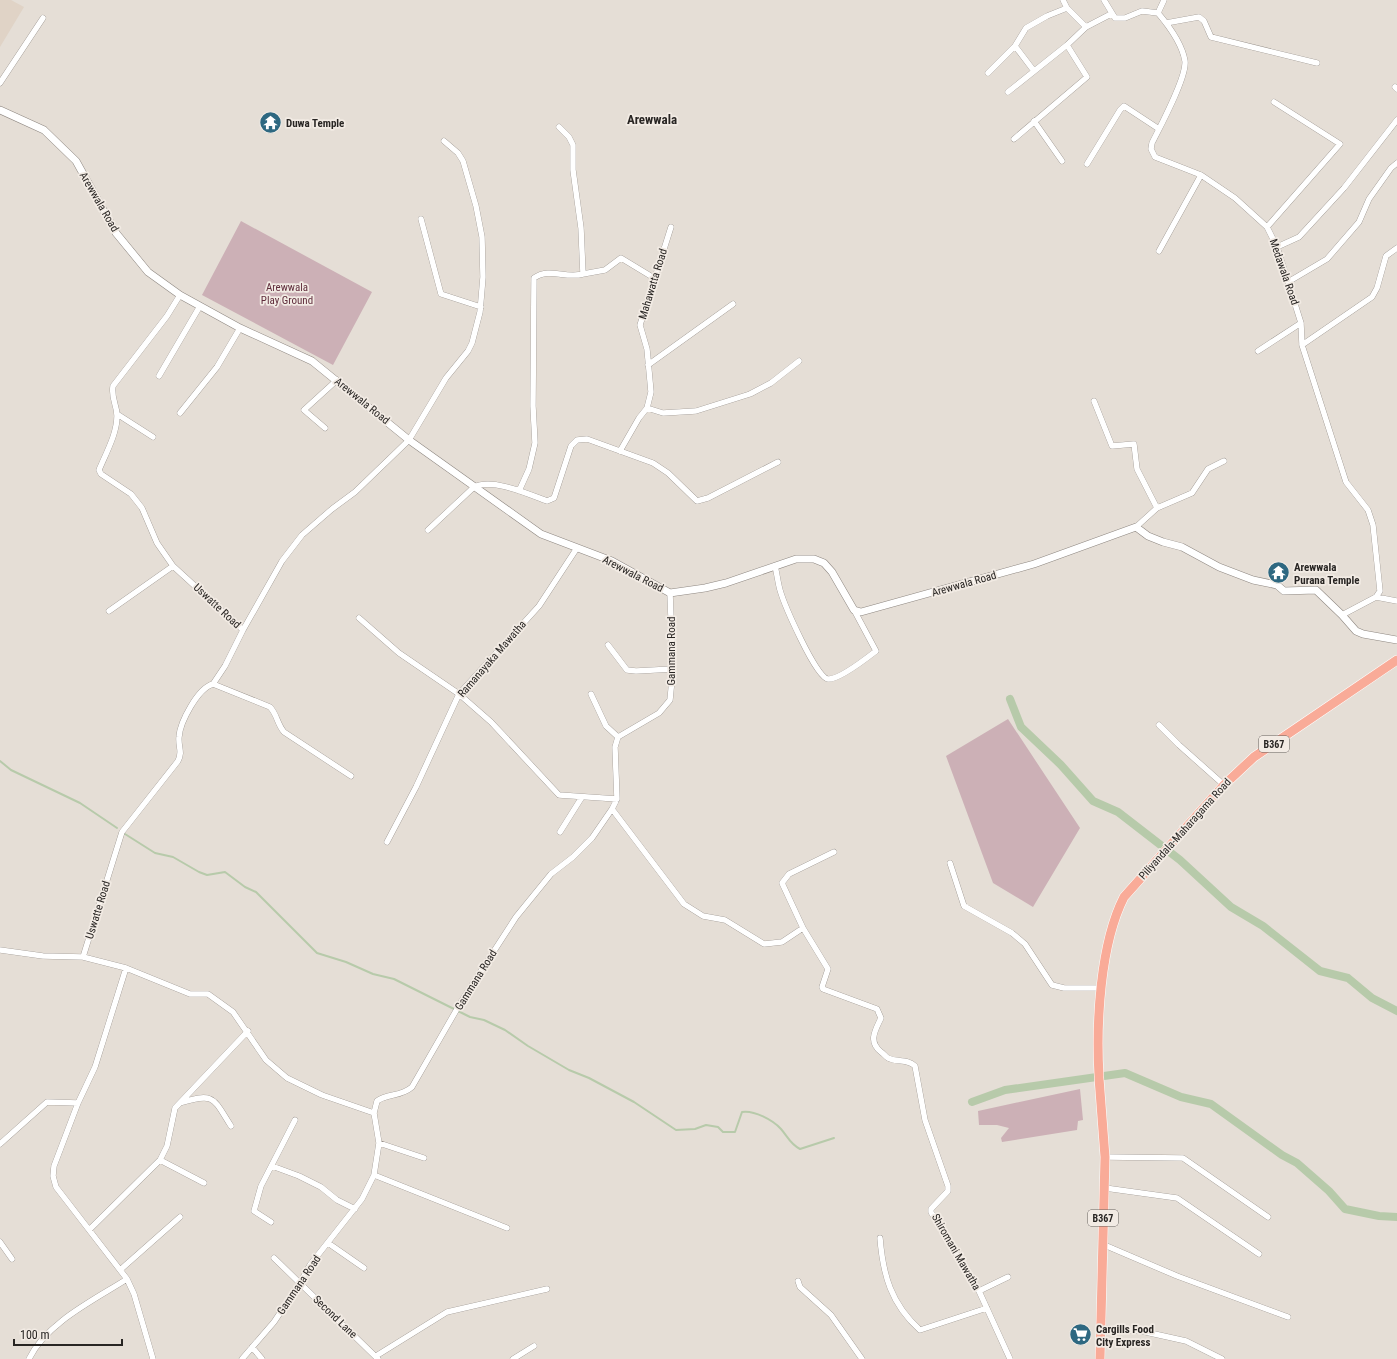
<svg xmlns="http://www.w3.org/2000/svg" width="1397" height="1359" font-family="'Roboto Condensed',sans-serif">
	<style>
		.built { fill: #e0d3c6 }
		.green { fill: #ccb0b6 }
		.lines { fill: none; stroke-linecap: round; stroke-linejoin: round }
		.stream { stroke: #b7caaa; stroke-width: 2 }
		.canal { stroke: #b7caaa; stroke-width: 8 }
		.minor-casing { stroke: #8e8781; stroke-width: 6 }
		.tertiary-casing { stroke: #8e8781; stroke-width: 8 }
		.primary-casing { stroke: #fff; stroke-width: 10 }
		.minor { stroke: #fff; stroke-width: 5.5 }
		.tertiary { stroke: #fff; stroke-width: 7 }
		.primary { stroke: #f9ab98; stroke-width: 9 }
		.labels { text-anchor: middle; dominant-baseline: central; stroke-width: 3.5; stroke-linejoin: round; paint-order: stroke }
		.shield { fill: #f2ebe4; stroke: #65605d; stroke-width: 1 }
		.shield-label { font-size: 10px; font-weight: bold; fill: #282523 }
		.poi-label { font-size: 11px; font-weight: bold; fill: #282523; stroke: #f2ebe4; text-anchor: start }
		.street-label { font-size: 11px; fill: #282523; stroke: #f2ebe4 }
		.park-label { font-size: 11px; fill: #5f2c3b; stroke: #f2ebe4 }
		.quarter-label { font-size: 13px; font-weight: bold; fill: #282523; stroke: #f2ebe4 }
	</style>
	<rect width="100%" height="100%" fill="#e5ded6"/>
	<path class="built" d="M0,0H11L24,7L0,47Z"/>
	<path class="green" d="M241,221L372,292L333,365L202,295Z
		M1008,719L1080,828L1033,907L993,883L946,756Z
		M1080,1089L1083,1120L1078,1121L1077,1130L1002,1142L1001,1138L1009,1128L997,1125H979L978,1111Z"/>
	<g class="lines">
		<path class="stream" d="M0,761L11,770L80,803L117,828
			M125,834L155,853L173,857L199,872L207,875L225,872L245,887L256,892L317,953L346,962L373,974L394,979L470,1017L484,1020L505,1030L528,1046L569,1070L589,1078L634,1102L676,1130L695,1129L706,1125L718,1127L723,1132H735L742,1112C754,1110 773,1120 781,1129C788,1137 790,1144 800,1149L834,1138"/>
		<path class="canal" d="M1010,699L1021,727L1061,765L1093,801L1118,812L1180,860L1231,907L1263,926L1320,971L1348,978L1372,998L1397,1011
			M972,1102L1005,1090L1125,1073L1181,1097L1211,1104L1282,1155L1297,1163L1329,1191L1345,1209L1379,1216L1397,1217"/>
		<defs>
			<path id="minor" d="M1063,0L1067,8
				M1104,0L1115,18H1125L1142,11L1158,13C1169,26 1182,43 1185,61C1187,77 1160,127 1152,143L1151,149L1155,157L1201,175L1235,198L1267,227L1277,247L1301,323L1302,345L1346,482L1368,510L1373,525L1380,591L1376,597L1342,615
				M1158,13L1164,0
				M1166,23L1199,17L1204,21L1211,37L1317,63
				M1015,46L1034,71
				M988,73L1015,46L1026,28L1047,16L1067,8L1086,27
				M0,83L43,18
				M1395,87L1397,89
				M1008,92L1067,45
				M1034,121L1062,161
				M1014,139L1087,77L1067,45L1086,27L1111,14
				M1087,164L1120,110L1124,106L1159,129
				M421,219L441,294L481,307
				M1267,227L1340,144L1274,102
				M1277,247L1299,237L1344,188L1397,120
				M1159,251L1201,175
				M583,274L605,270L621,258L654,278
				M1288,282L1327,259L1359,222L1369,199L1391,168L1397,163
				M1302,345L1372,297L1377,288L1386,256L1397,248
				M1258,351L1301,323
				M648,365L733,304
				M159,376L200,306
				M1094,401L1112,446L1134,444L1137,469L1157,508
				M647,408L663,413L696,411L750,394L771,383L799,361
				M180,413L217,367L240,328
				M117,414L153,437
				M325,428L304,410L337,380
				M620,451L639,418L647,408L651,392L647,349L640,325L671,227
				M519,491L529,469L535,443L533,406L534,278C550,267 565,279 583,274L581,228L573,170V145L569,137L559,127
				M1136,527L1157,508L1192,493L1208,469L1224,461
				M428,530L474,487C493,478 528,494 547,501L554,498L571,446L577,440L587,439L653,463L668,473L697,501L708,498L778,462
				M775,566C777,574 778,583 780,590C784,604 816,678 828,679C838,680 867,658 876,651L854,610
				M1376,597L1397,601
				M109,611L173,566
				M359,618L399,653L459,694L491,722L559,795L617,799
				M243,630L282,561L302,535L332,509L355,492L409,440L446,378L468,351L472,343L480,312L483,277L482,237L476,206L463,161L458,153L444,141
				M608,645L627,670L636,671L673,669
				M213,684L270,707C277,714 277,724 284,732L351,776
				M591,694L606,726L618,737
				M1159,725L1179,745L1224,785
				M612,809L684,904L703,916L725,920L764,944L782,942L803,928
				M560,832L582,797
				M387,842L416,787L459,694L539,606L577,548
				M834,852L789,874L782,883L803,928L828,969L822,987L823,989L877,1009L881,1018C875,1031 868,1041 881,1052C883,1053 886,1057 888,1058C897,1063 907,1058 915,1066L925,1120L948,1186V1191L931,1209V1212L979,1291L1010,1359
				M950,863L964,906L1012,933L1025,944L1052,985L1064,988H1101
				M0,950L43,956L83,957L126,968L190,994H208L233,1012L266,1060L287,1078L322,1095L374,1113
				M83,957L122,832L178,761C183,752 178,747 179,737C180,722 198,688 213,684L225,666L243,630L173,566L157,543L142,508L131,494L101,474L99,470C106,453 117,434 117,416C117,404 111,400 113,386L167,316L180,295
				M126,968L95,1067L78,1103L54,1166L53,1176L56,1187L127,1279L134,1294L153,1359
				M180,1103C215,1092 213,1098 231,1126
				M379,1143L424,1158
				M0,1144L47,1102L78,1103
				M1105,1157L1183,1158L1268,1217
				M160,1160L204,1183
				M272,1166L299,1176L321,1187L337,1200L355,1209
				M374,1175L507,1228
				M1105,1188L1177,1198L1259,1254
				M271,1222L254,1211L261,1186L295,1120
				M90,1229L160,1160L167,1146L175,1108L248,1031
				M880,1238C883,1275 891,1304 920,1330L987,1308
				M0,1242L12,1259
				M328,1243L364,1268
				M1102,1244L1177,1276L1288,1317
				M274,1258L378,1359
				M120,1270L180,1217
				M798,1281L800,1287L831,1315L862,1359
				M979,1291L1008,1277
				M1100,1328L1141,1331L1186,1341L1222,1359
				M252,1347L262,1359
				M376,1356L447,1312L547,1289
				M29,1359C46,1323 94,1300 127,1279
				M242,1359L274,1322L300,1283L310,1265L362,1199L374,1175L379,1143L374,1113L377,1101C388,1093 401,1097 412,1087L461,1002L516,917L551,874L573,857L592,838L612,809L617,799L615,747L618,737L659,713L670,700L673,669L670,593
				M513,1359L534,1346"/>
			<path id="tertiary" d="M0,110L44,130L76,161L116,233L148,272L180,295L240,328L312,361L409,440L541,534L612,561L670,593L705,588L726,583L796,559H814L824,563L832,572L854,610L861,612L1034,564L1136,527L1148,536L1163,542L1182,547L1219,567L1253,580L1277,585L1284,591L1316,590L1342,615L1356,631L1363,634L1397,640"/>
			<path id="primary" d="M1099,1076C1096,1023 1100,944 1124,897L1224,785L1254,757L1397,660
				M1099,1078L1105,1157L1100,1359"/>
		</defs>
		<use href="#minor" class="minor-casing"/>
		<use href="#tertiary" class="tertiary-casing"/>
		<use href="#primary" class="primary-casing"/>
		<use href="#minor" class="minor"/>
		<use href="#tertiary" class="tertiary"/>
		<use href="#primary" class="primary"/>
	</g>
	<defs>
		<symbol id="temple-disc" viewBox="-11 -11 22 22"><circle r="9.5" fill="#2e6881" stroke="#f2ebe4"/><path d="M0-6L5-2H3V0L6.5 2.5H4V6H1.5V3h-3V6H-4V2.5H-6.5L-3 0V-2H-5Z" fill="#fff"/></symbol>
		<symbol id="supermarket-disc" viewBox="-11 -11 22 22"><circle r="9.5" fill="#2e6881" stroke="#f2ebe4"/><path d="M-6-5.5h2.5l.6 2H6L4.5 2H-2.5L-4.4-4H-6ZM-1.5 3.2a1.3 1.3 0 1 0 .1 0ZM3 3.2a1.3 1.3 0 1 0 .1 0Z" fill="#fff"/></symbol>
	</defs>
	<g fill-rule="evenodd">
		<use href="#temple-disc" x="258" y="110" width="25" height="25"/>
		<use href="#temple-disc" x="1266" y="560" width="25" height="25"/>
		<use href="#supermarket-disc" x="1068" y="1322" width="25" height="25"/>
	</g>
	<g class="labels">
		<g class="shield">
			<rect x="1259" y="736" width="30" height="16" rx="3"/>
			<rect x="1088" y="1210" width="30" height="16" rx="3"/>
		</g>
		<g class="shield-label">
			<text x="1274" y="744">B367</text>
			<text x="1103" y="1218">B367</text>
		</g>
		<g class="poi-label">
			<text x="286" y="123">Duwa Temple</text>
			<text x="1294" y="567">Arewwala<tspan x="1294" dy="13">Purana Temple</tspan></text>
			<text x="1096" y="1329">Cargills Food<tspan x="1096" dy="13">City Express</tspan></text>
		</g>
		<g class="street-label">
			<text transform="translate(99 202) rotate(60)">Arewwala Road</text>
			<text transform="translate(1284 272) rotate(71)">Medawala Road</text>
			<text transform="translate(653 284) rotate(-73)">Mahawatta Road</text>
			<text transform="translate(362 401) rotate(39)">Arewwala Road</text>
			<text transform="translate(633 574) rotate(27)">Arewwala Road</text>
			<text transform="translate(964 584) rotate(-16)">Arewwala Road</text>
			<text transform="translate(217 606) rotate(43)">Uswatte Road</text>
			<text transform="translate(671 651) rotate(-90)">Gammana Road</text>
			<text transform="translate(492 659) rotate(-49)">Ramanayaka Mawatha</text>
			<text transform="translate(1185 829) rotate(-48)">Piliyandala-Maharagama Road</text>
			<text transform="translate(98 910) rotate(-73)">Uswatte Road</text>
			<text transform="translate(476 980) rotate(-58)">Gammana Road</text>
			<text transform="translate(956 1252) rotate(60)">Shiromani Mawatha</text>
			<text transform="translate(299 1285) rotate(-56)">Gammana Road</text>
			<text transform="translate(335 1317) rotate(44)">Second Lane</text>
		</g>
		<g class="park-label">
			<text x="287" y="287">Arewwala<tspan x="287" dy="13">Play Ground</tspan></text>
		</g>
		<g class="quarter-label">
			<text x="652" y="119">Arewwala</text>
		</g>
	</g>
	<path d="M14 1339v6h108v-6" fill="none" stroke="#282523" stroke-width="2"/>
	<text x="20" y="1339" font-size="12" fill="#282523" stroke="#f2ebe4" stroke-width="3" paint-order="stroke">100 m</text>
</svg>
